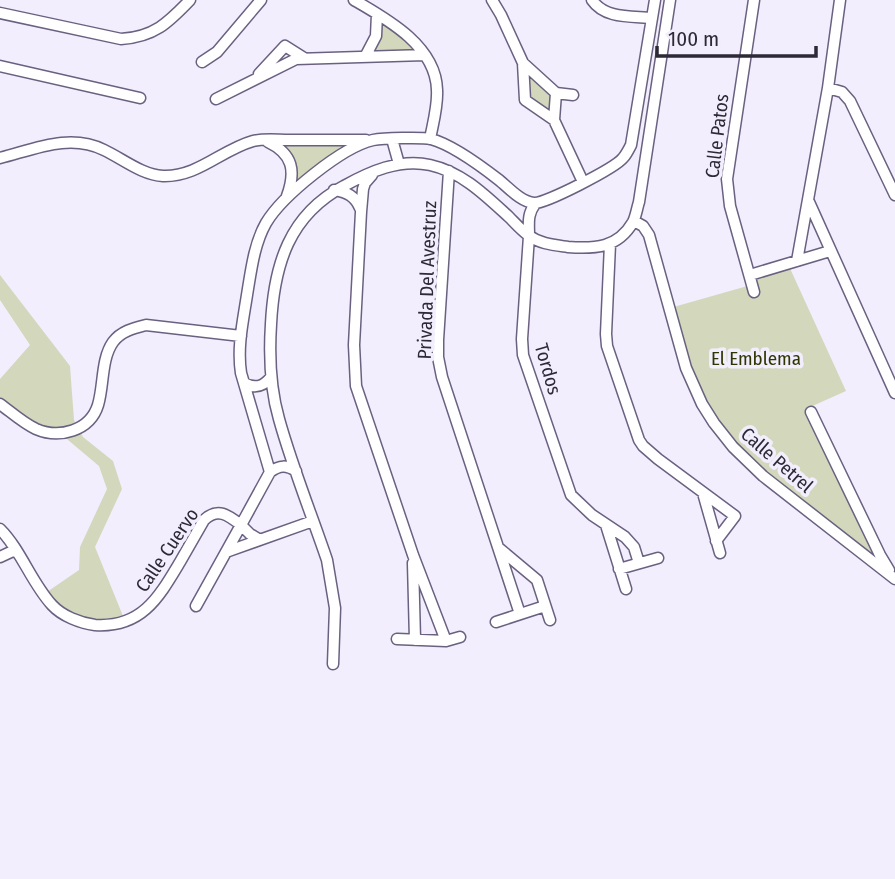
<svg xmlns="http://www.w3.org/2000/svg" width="895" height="879" font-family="'Fira Sans Condensed',sans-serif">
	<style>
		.green { fill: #d3d8bc }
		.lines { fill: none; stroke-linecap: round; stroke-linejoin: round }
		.street-casing { stroke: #6a6180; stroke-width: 13 }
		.street { stroke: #fff; stroke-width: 10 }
		.labels { text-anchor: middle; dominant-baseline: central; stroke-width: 7; stroke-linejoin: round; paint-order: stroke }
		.street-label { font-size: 19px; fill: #2d2936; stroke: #f2eefd }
		.park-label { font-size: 19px; fill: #2f3601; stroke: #f2eefd }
	</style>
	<rect width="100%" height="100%" fill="#f2eefd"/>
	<path class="green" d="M377,14L425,55L365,57L371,46Z
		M523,64L556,93L554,120L525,100Z
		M265,140H373L352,148L287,196L288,158Z
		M788,264L846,391L808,408L893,577L763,476L702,404L670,308L751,285L750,275Z
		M0,275L70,366L74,420L83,437L113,461L122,489L95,547L125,621L76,620L44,594L79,570L80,547L107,489L99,466L68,440L65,433H50L0,404V379L30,345L0,300Z"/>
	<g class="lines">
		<defs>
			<path id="street" d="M354,0C387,19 436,46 437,90C438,106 433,123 430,139
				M492,0L501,15L523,63L525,100L554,120
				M592,0C605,19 631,16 652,18
				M754,0L727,179L730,206L754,292
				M0,13L121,39C154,37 168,23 190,0
				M365,57L376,36L377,14
				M202,62L217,52L261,0
				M523,63L556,93L554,120L583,182
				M0,66L140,98
				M259,74L285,46L304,58
				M828,88L842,92L850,101L895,195
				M556,93L573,95
				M216,99L296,59L425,55
				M392,139L399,164
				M268,142C293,154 296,171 287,196
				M0,158C35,149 70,133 104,150C123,159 142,175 163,176C198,177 221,150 253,141C265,138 278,140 290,140C316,140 341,140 366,140
				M449,171L438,340V357L442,377L520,614
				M372,175L365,183L363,189L361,212L354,345L356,386L413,555L446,641
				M334,190C347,192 355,196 360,208
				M809,202L895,393
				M535,204C527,215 529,223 529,236L522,339L523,355L571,495L592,515L625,537L634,547L639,563
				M634,221L643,226L649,235L686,368L702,404L714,423L733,447L763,476L895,579
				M610,244L606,334L607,346L639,440L643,446L658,459L735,516L716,541
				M797,261L828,88L840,0
				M750,275L830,251
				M244,383C255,389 263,387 271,377
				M0,404C11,412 23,423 36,429C59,439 90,431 98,405C104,385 101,359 113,342C121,331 134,328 146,325L241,336
				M811,412L880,555L889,570
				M270,472C280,465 286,465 296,471
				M703,493L720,553
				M606,525L626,589
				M0,529C21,550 31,582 52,605C62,616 80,623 95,625C142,628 159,597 180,562C188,548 196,534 204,520C218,507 228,515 241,525L196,606
				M260,540L250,534L241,525L270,472L241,373C237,347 243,321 247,295C251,271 254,244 266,223C282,196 342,147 373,140C383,138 422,137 431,139C453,145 481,166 499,180C509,188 521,202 534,203C545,204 615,168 623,158C626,155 629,149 631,145L655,0
				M500,549L537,580L550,620
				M226,552L313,521
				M0,557L15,550
				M413,563L415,640
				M619,569L658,558
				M496,622L545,606
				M397,639L446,641L460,637
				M333,664L335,608L327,560C311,513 292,466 279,419C270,388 269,355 271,324C274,265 289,215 344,186C369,172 400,158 430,165C462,172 485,195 509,217C515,223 521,230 528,235C540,244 554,245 568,247C595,249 618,248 633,222C636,216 637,208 639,202L670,0"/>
		</defs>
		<use href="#street" class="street-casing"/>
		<use href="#street" class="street"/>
	</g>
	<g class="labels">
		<g class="street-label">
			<text transform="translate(717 136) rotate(-83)">Calle Patos</text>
			<text transform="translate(427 280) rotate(-88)">Privada Del Avestruz</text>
			<text transform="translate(548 369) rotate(74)">Tordos</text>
			<text transform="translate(777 460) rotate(41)">Calle Petrel</text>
			<text transform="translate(167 550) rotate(-56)">Calle Cuervo</text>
		</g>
		<g class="park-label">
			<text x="756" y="358">El Emblema</text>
		</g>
	</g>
	<path d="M657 46v10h159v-10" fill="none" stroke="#2d2936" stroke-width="3.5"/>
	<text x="668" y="46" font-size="21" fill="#2d2936" stroke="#f2eefd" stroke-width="5" paint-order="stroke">100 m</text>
</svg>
